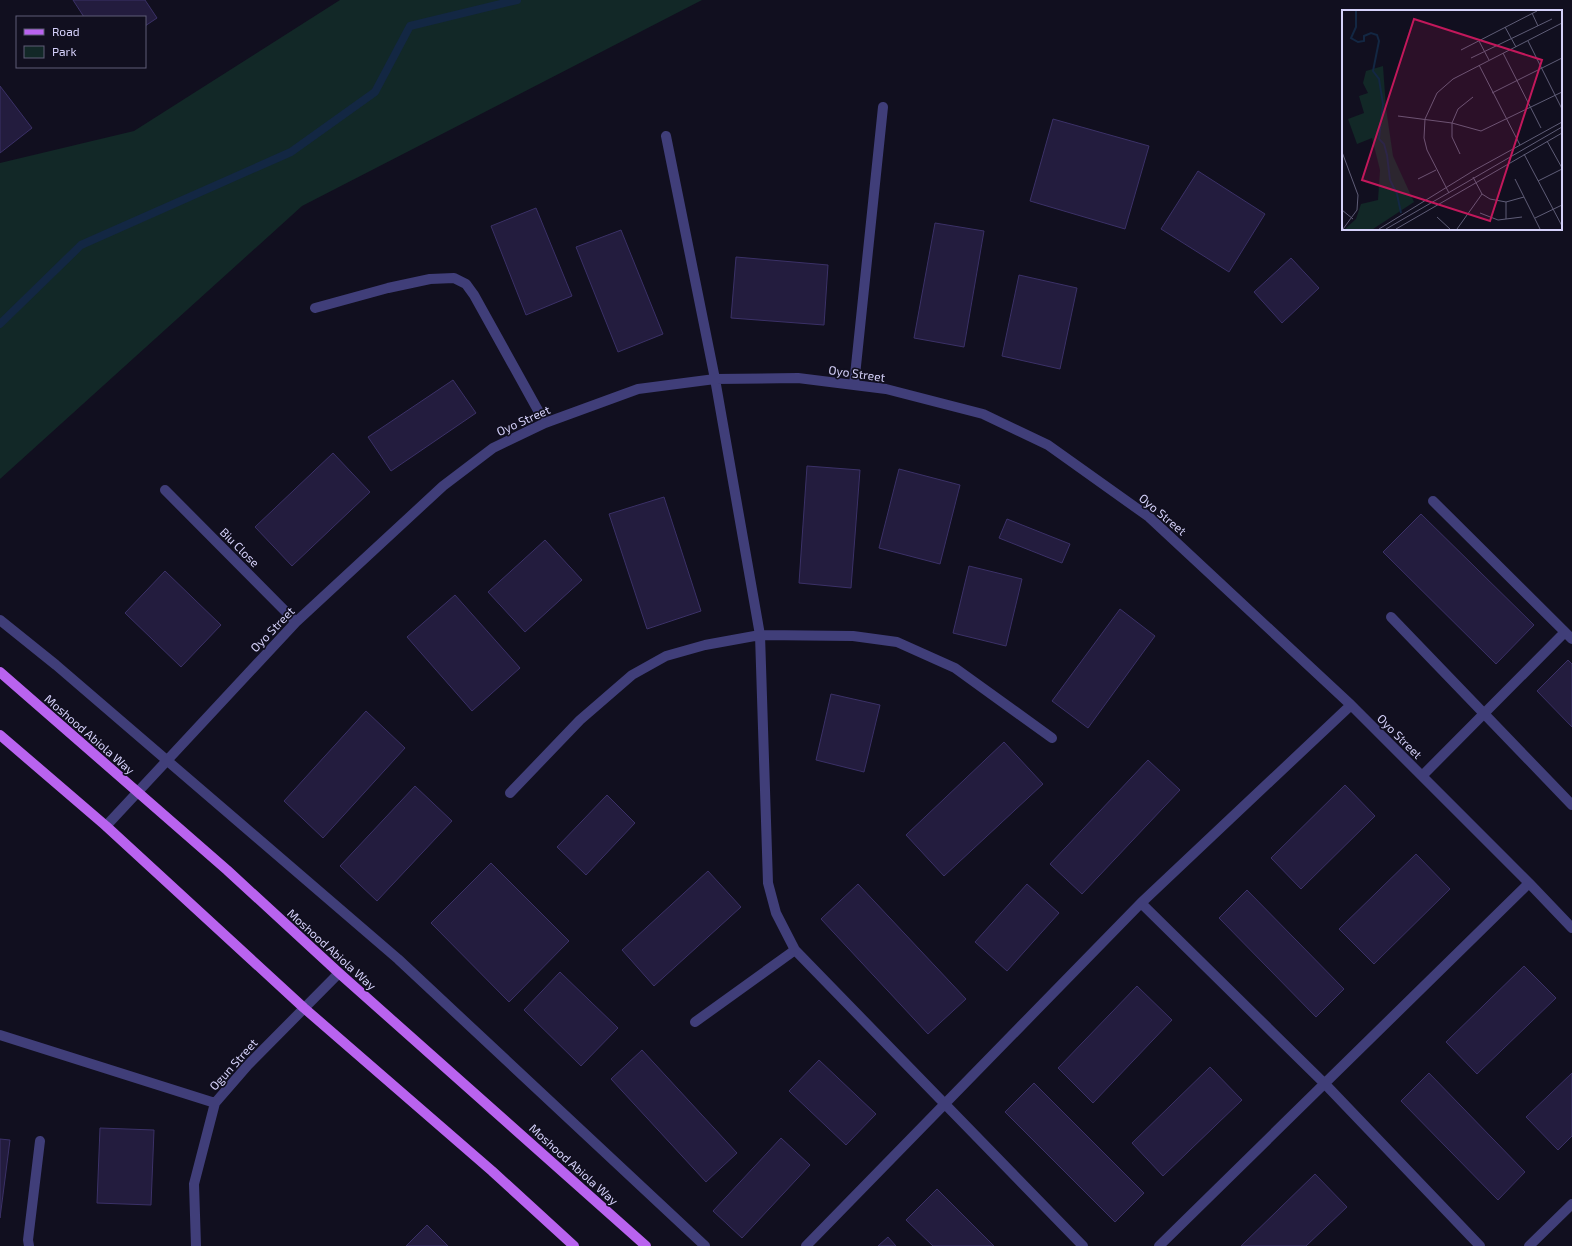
<svg xmlns="http://www.w3.org/2000/svg" width="1572" height="1246" font-family="'Exo 2',sans-serif">
	<style>
		.green { fill: #122827 }
		.lines { fill: none; stroke-linecap: round; stroke-linejoin: round }
		.stream { stroke: #132743; stroke-width: 8 }
		.building { fill: #231c3e; stroke: #3b3167 }
		.minor { stroke: #403e79; stroke-width: 10 }
		.major { stroke: #b963ef; stroke-width: 10 }
		.labels { text-anchor: middle; dominant-baseline: central; stroke-width: 3.5; stroke-linejoin: round; paint-order: stroke }
		.street-label { font-size: 12px; fill: #d5d1fa; stroke: #110f1f }
		.inset-river { fill: none; stroke: #132743; stroke-width: 2 }
		.inset-road { fill: none; stroke: #5f5d77; stroke-width: 1 }
		.view { fill: #c2185b; fill-opacity: 0.15; stroke: #c2185b; stroke-width: 2 }
		.inset-edge { fill: none; stroke: #d5d1fa; stroke-width: 2 }
	</style>
	<rect width="100%" height="100%" fill="#110f1f"/>
	<path class="green" d="M340,0H702L302,206L0,479V163L134,131Z"/>
	<g class="lines">
		<path class="stream" d="M0,324L81,245L291,152L375,92L410,26L517,0"/>
	</g>
	<path class="building" d="M73,0H145L157,18L145,26V17H84Z
		M0,86L32,128L0,153Z
		M1053,119L1149,146L1125,229L1030,201Z
		M1198,171L1265,214L1229,272L1161,229Z
		M536,208L572,296L526,315L491,226Z
		M935,223L984,231L964,347L914,338Z
		M621,230L663,334L618,352L576,247Z
		M736,257L828,265L824,325L731,318Z
		M1291,258L1319,288L1282,323L1254,292Z
		M1019,275L1077,288L1060,369L1002,356Z
		M453,380L476,413L391,471L368,437Z
		M333,453L370,492L292,566L255,527Z
		M807,466L860,470L851,588L799,583Z
		M899,469L960,485L940,564L879,548Z
		M664,497L701,611L647,629L609,514Z
		M1421,514L1534,625L1496,664L1383,552Z
		M1007,519L1070,544L1062,563L999,538Z
		M545,540L582,580L525,632L488,592Z
		M969,566L1022,579L1006,646L953,633Z
		M165,571L221,625L181,667L125,613Z
		M455,595L520,668L472,711L407,637Z
		M1120,609L1155,636L1088,728L1052,701Z
		M1568,660L1572,664V727L1537,691Z
		M831,694L880,705L864,772L816,760Z
		M366,711L405,748L323,838L284,801Z
		M1004,742L1043,784L944,876L906,835Z
		M1148,760L1180,790L1082,894L1050,864Z
		M1345,785L1375,816L1301,889L1271,858Z
		M415,786L452,821L377,901L340,866Z
		M607,795L635,823L586,875L557,847Z
		M1416,854L1450,889L1374,964L1339,929Z
		M491,863L569,941L509,1002L431,923Z
		M708,871L741,907L654,986L622,950Z
		M858,884L966,999L928,1034L821,919Z
		M1027,884L1059,913L1007,971L975,942Z
		M1247,890L1344,989L1316,1017L1219,918Z
		M1524,966L1556,998L1477,1074L1446,1042Z
		M560,972L618,1028L581,1066L524,1010Z
		M1137,986L1172,1020L1093,1103L1058,1068Z
		M642,1050L737,1153L706,1182L611,1079Z
		M819,1060L876,1114L846,1145L789,1091Z
		M1210,1067L1242,1100L1163,1176L1132,1143Z
		M1429,1073L1525,1172L1498,1200L1401,1101Z
		M1572,1073V1136L1558,1150L1526,1117Z
		M1034,1083L1144,1193L1115,1222L1005,1112Z
		M100,1128L154,1130L151,1205L97,1203Z
		M781,1138L810,1165L742,1238L713,1211Z
		M0,1139L10,1140L0,1218Z
		M1315,1174L1347,1207L1306,1246H1241Z
		M937,1189L994,1246H933L906,1220Z
		M427,1225L448,1246H406Z
		M888,1237L896,1246H878Z"/>
	<g class="lines">
		<path class="minor" d="M666,136L715,379L760,635L768,883L776,913L795,950L1083,1246
			M315,308L388,288L430,279L454,278L466,284L474,295L545,423
			M854,385L883,107
			M165,490L296,622
			M1433,501L1572,639
			M1391,617L1572,805
			M0,620L56,665L398,959L705,1246
			M1422,776L1565,632
			M510,793L580,720L632,675L666,656L705,645L760,635L853,636L897,642L955,668L1052,738
			M106,826L296,622L443,486L493,448L545,423L638,389L715,379L798,378L886,389L983,414L1048,445L1149,517L1351,705L1529,883L1572,928
			M1141,903L1325,1084L1480,1246
			M695,1022L795,950
			M0,1035L215,1103
			M29,1246L28,1240L40,1141
			M196,1246L194,1184L215,1103L248,1065L339,973
			M806,1246L1141,903L1351,705
			M1159,1246L1529,883
			M1529,1246L1572,1204"/>
		<path class="major" d="M0,672L227,870L339,973L646,1246
			M0,735L106,826L304,1008L492,1171L574,1246"/>
	</g>
	<g class="labels">
		<g class="street-label">
			<text transform="translate(857 373) rotate(8)">Oyo Street</text>
			<text transform="translate(523 420) rotate(-24)">Oyo Street</text>
			<text transform="translate(1163 514) rotate(40)">Oyo Street</text>
			<text transform="translate(240 547) rotate(45)">Biu Close</text>
			<text transform="translate(272 629) rotate(-46)">Oyo Street</text>
			<text transform="translate(90 734) rotate(41)">Moshood Abiola Way</text>
			<text transform="translate(1400 736) rotate(45)">Oyo Street</text>
			<text transform="translate(332 949) rotate(42)">Moshood Abiola Way</text>
			<text transform="translate(233 1064) rotate(-48)">Ogun Street</text>
			<text transform="translate(574 1164) rotate(42)">Moshood Abiola Way</text>
		</g>
	</g>
	<g transform="translate(1342 10)">
		<rect width="220" height="220" fill="#110f1f"/>
		<path d="M41,56L44,98L51,146L72,192L31,219H3L14,209L19,194L36,190L38,160L30,128L15,134L6,109L22,103L17,86L26,83L21,73L24,61Z" fill="#122827"/>
		<path class="inset-river" d="M14,1V17L9,28L16,32L22,31V26L29,23L35,25L37,31L31,61L37,69L41,94L37,129L42,134L45,145L48,170L55,184L59,203"/>
		<path class="inset-road" d="M190,3L196,16M163,17L174,37M137,31L147,50M186,31L220,99M119,40L195,1M161,43L199,118M129,48L210,9M137,55L178,135M150,83L220,48M56,106L110,113L139,121L220,82M205,131L220,158M0,142L16,185L15,200L1,219M118,144L110,127V113L116,99L131,87M182,144L220,216M131,167L140,184L148,189L164,192L182,187M76,169L94,160M173,169L198,219M196,171L220,159M107,183L85,140L82,128L83,109L95,83L111,69L220,13M164,192V209M0,200L11,209M138,203L156,210L180,207M95,207L108,219M193,208L220,195M37,219L131,161L220,112M44,219L220,117M54,219L220,123M115,219L140,184"/>
		<path class="view" d="M72,9L200,50L148,211L20,170Z"/>
		<rect width="220" height="220" class="inset-edge"/>
	</g>
	<rect x="16" y="16" width="130" height="52" fill="#110f1f" stroke="#5f5d77"/>
	<rect x="24" y="29" width="20" height="6" fill="#b963ef" stroke="#5f5d77"/>
	<text x="52" y="36" font-size="12" fill="#d5d1fa">Road</text>
	<rect x="24" y="46" width="20" height="12" fill="#122827" stroke="#5f5d77"/>
	<text x="52" y="56" font-size="12" fill="#d5d1fa">Park</text>
</svg>
